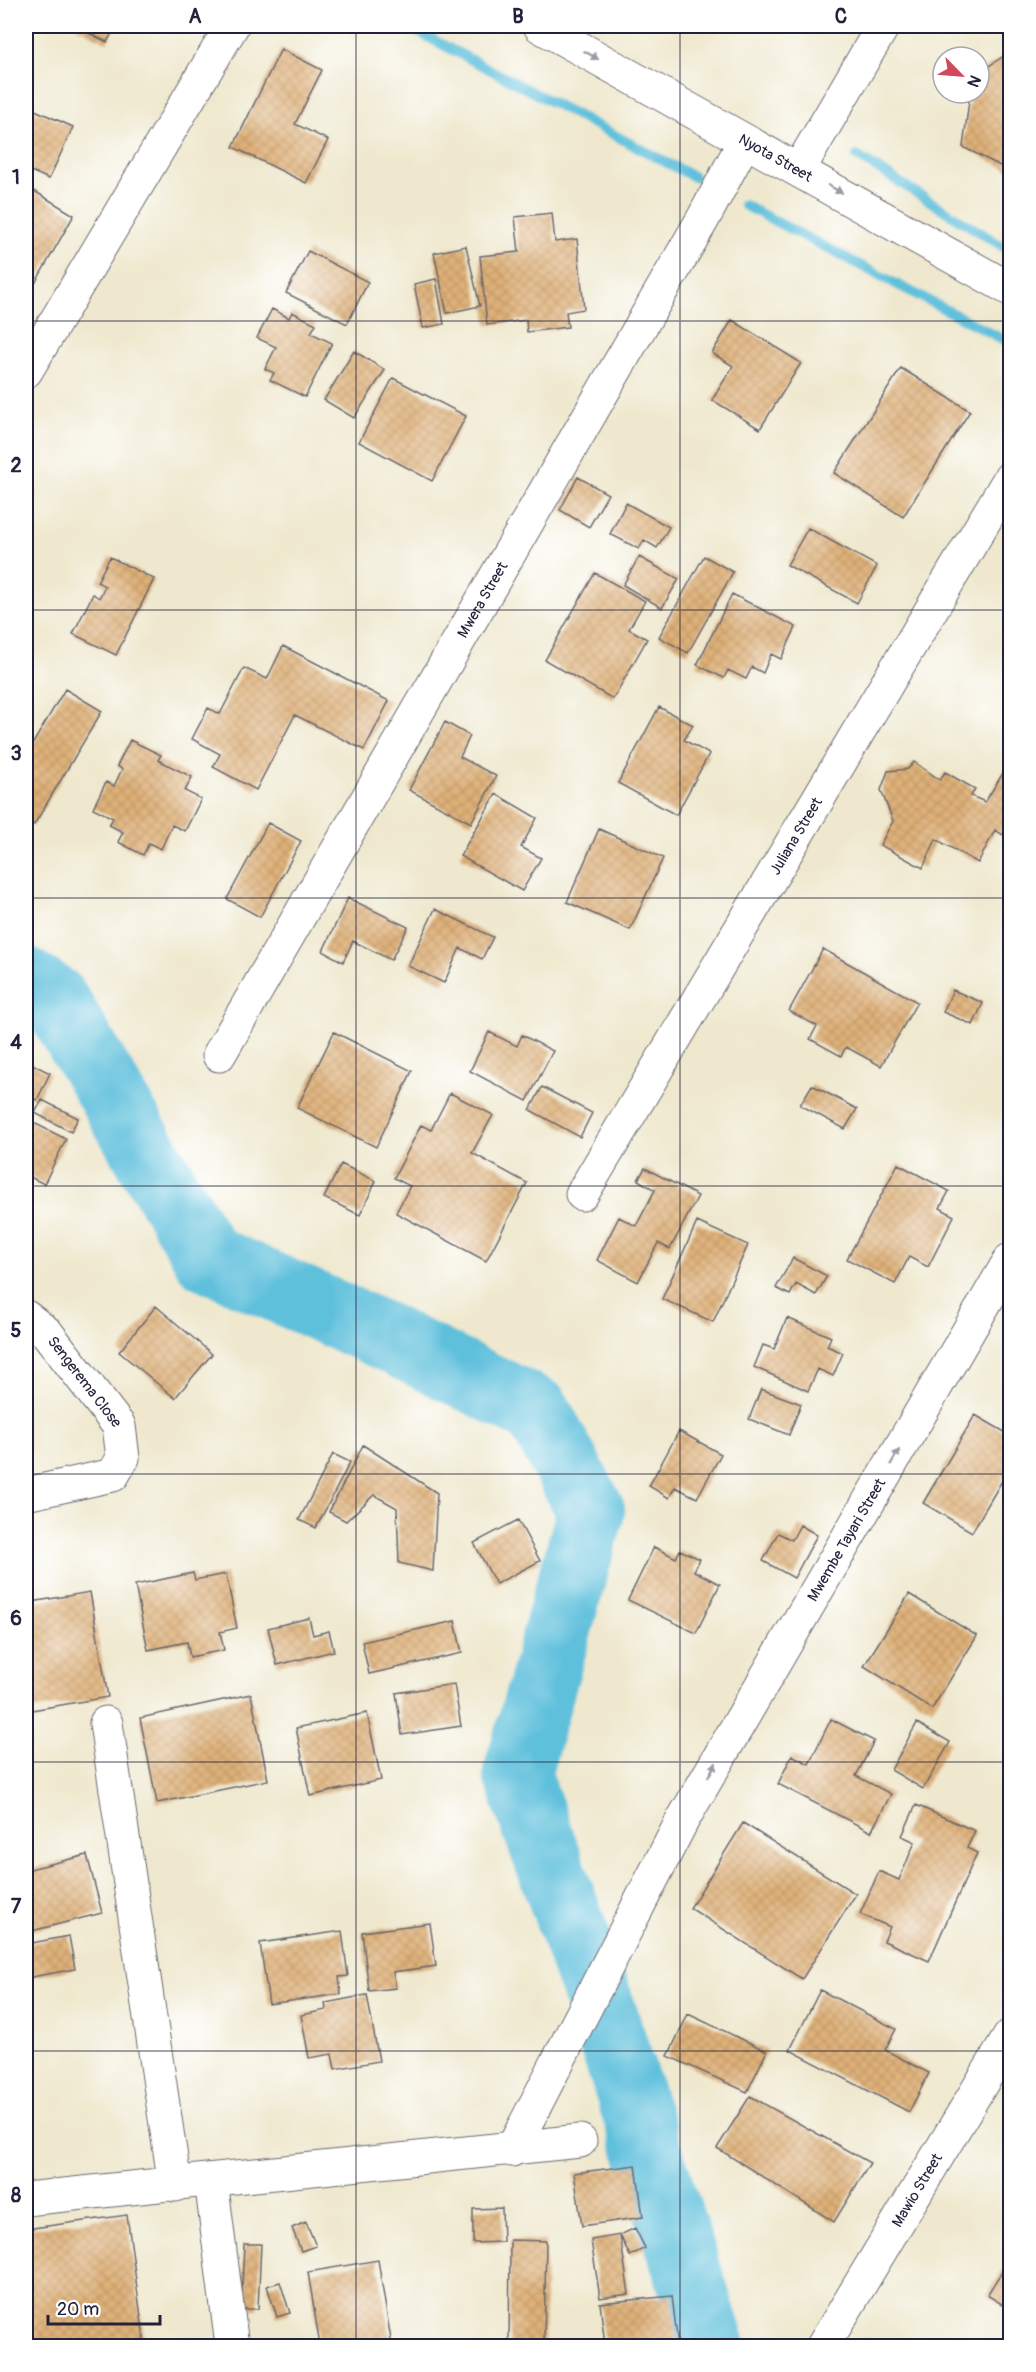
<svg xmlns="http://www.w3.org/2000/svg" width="1036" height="2372" font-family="Pangolin,sans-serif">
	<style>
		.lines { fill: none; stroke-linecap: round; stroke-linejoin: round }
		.stream { stroke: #5ec0dc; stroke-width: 10 }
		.river { stroke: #5ec0dc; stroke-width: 68 }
		.building { fill: url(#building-cross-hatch) }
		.minor-casing { stroke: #6a676e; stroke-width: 35 }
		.minor { stroke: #fff; stroke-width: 33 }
		.oneway { fill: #9c9ca7 }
		.grid { fill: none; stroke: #22223b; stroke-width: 1.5; stroke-opacity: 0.55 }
		.labels { text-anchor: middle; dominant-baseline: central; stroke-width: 5; stroke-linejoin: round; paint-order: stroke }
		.street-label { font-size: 15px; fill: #22223b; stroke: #fff }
		.neatline { fill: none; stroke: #22223b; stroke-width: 2 }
		.grid-label { font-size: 20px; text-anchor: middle; font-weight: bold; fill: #22223b }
	</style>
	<defs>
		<pattern id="building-cross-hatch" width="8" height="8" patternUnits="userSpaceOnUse" patternTransform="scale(1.5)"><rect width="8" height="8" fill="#dfb178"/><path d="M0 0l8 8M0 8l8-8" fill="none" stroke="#bf9869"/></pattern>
	</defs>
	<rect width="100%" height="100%" fill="#fff"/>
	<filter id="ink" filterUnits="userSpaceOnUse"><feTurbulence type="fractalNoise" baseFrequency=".0167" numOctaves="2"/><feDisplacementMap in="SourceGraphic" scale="12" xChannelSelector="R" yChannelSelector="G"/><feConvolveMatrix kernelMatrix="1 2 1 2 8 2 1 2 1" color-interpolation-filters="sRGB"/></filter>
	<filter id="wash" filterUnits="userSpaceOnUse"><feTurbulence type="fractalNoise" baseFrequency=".008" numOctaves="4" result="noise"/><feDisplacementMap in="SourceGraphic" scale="24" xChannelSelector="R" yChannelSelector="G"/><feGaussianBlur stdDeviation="1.35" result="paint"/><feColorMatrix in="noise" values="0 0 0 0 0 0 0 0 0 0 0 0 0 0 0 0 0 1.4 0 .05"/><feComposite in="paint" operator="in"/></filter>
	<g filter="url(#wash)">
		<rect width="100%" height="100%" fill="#efe8ce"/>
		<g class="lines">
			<path class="stream" d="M407,26L694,177
				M857,156L1010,251
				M744,205L1010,343"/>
			<path class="river" d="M26,981L55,1000L207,1257L388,1338L537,1411L591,1511L517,1774L602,2009L712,2346"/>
		</g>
		<g id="blocks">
			<path class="building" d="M74,26H116L107,42Z
				M281,49L322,70L295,124L328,140L306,183L233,147Z
				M1008,53L1010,54V171L963,147L970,93H979V73Z
				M26,106L73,127L49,179L26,169Z
				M26,186L74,215L29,294L26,292Z
				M552,213L555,242L577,239L584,309L566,312L568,327L527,332L526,320L487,325L480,256L519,252L515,217Z
				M466,246L480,306L447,313L434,253Z
				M308,251L368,282L347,324L286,293Z
				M436,279L444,324L423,328L414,284Z
				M272,309L289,318L292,312L316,324L311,333L332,343L305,397L270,380L274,373L265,369L276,347L257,338Z
				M732,320L801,363L760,429L712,400L733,366L712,353Z
				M354,351L385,370L354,418L324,400Z
				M901,368L970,411L903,517L834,473Z
				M393,378L466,416L432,481L359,442Z
				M578,477L608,494L589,527L560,510Z
				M626,503L669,527L657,548L644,540L639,549L610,534Z
				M808,528L877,566L857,603L787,565Z
				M704,556L733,572L688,653L659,637Z
				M110,557L154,579L116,655L73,634L93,594L99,598L105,586L97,582Z
				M639,557L679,579L662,608L623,585Z
				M595,573L645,601L629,629L647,639L613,699L545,660Z
				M732,594L796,627L781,659L771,654L763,673L752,667L746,679L728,670L724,678L697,665Z
				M283,646L389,701L364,750L295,715L256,790L213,767L220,754L192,739L208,708L220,714L244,668L267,679Z
				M65,689L102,711L34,825L26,820V755Z
				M659,707L693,725L684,740L709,754L676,815L618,783Z
				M445,722L470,736L460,757L496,776L471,823L409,790Z
				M130,740L161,755L158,760L192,777L185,791L201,799L185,831L172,825L161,849L149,843L143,855L118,842L123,832L109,825L113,818L93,808L106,782L114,786L122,769L117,766Z
				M914,762L940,780L945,772L975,789L971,796L985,802L1010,762V839L995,830L978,863L936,839L923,868L880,845L893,821L881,790L888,771L908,769Z
				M496,794L537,818L521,847L541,858L522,891L460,856Z
				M268,823L301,841L260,917L227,899Z
				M599,829L663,858L630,930L567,902Z
				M348,898L408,927L391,960L353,941L343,962L323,951Z
				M435,909L493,937L482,959L460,948L444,983L408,966Z
				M823,949L917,1002L881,1066L846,1047L841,1056L810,1039L817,1026L789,1011Z
				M953,990L983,1003L973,1025L943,1012Z
				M334,1032L412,1071L376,1147L297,1108Z
				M489,1032L517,1046L522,1035L553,1051L527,1101L470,1071Z
				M26,1061L50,1073L37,1100L26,1095Z
				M1010,1082V1098L1005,1096Z
				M812,1085L857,1109L845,1129L800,1105Z
				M542,1087L592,1113L580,1137L530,1110Z
				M450,1093L493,1115L472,1153L527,1183L486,1261L396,1213L410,1186L394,1178L421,1125L431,1130Z
				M42,1100L78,1118L71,1132L35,1113Z
				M26,1119L66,1139L44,1184L26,1175Z
				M341,1164L376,1181L360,1215L324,1198Z
				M898,1164L949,1191L940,1208L954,1216L928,1267L909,1257L895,1284L847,1259Z
				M645,1168L698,1196L670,1249L658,1243L638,1282L597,1260L619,1217L636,1226L655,1190L638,1180Z
				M697,1222L748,1245L713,1322L662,1299Z
				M793,1258L827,1276L816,1295L796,1284L790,1295L776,1288Z
				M156,1306L212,1354L175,1398L119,1352Z
				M787,1318L831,1337L827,1346L843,1353L833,1376L818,1369L808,1391L754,1367L763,1345L774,1349Z
				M761,1389L801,1404L789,1435L749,1419Z
				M975,1415L1010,1435V1467L972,1532L923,1503Z
				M679,1431L721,1454L697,1498L675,1487L669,1498L649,1486Z
				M363,1445L437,1493L433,1571L399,1563L397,1508L374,1495L346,1521L329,1512Z
				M333,1454L350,1462L316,1528L299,1520Z
				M518,1520L540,1561L496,1584L474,1543Z
				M800,1525L817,1535L794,1578L763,1561L778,1533L792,1540Z
				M654,1547L676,1558L680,1550L700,1559L694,1571L720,1584L696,1633L628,1600Z
				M193,1573L195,1580L226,1574L237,1628L220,1632L224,1650L190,1657L187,1642L148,1650L135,1585Z
				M90,1592L108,1697L26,1711V1603Z
				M909,1594L977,1636L932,1709L864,1666Z
				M309,1618L313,1635L329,1631L334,1651L277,1665L268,1628Z
				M455,1621L462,1653L369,1674L362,1642Z
				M454,1684L461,1726L402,1735L396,1693Z
				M251,1694L268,1780L157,1803L140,1718Z
				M367,1713L381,1780L310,1796L296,1728Z
				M831,1719L874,1741L856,1776L891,1794L871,1832L778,1784L792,1755L809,1764Z
				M917,1723L950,1742L923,1789L891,1770Z
				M916,1805L975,1831L967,1848L977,1853L929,1961L884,1941L890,1927L860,1914L879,1871L899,1880L915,1842L902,1836Z
				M743,1823L856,1894L802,1979L690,1908Z
				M87,1855L102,1913L28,1932L26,1922V1870Z
				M430,1923L436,1966L393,1972L396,1988L369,1991L362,1932Z
				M342,1931L348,1976L339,1977L341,1994L269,2004L260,1943Z
				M69,1936L75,1969L26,1978V1944Z
				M820,1990L896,2029L885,2050L929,2073L909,2112L790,2050Z
				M367,1995L379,2061L335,2069L332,2054L309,2058L301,2015L326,2010L325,2003Z
				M688,2014L767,2051L747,2092L668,2056Z
				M750,2096L870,2163L834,2222L717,2148Z
				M636,2165L643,2217L582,2226L574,2173Z
				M502,2208L503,2242L473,2243V2209Z
				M127,2215L145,2346H26V2229Z
				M306,2222L316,2246L301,2251L292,2228Z
				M635,2228L645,2248L630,2256L620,2235Z
				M620,2235L629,2294L600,2298L591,2240Z
				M510,2240L546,2241L544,2346H509Z
				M244,2244H261L258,2309H241Z
				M378,2260L392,2346H320L308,2272Z
				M1004,2268L1010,2272V2309L987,2295Z
				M280,2282L290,2313L277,2317L267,2286Z
				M672,2296L678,2346H605L600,2303Z"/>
		</g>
	</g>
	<g filter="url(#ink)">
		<use href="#blocks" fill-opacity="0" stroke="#6a676e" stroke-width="1.5"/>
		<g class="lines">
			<defs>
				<g id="minor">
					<path id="s1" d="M540,26L1010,289"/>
					<path d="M799,169L883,26"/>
					<path d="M26,371L232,26"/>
					<path id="s2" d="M219,1055L704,217L744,142"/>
					<path id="s3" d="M582,1194L1010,478"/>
					<path id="s4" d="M26,1317L47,1333L119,1426L123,1458L113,1475L26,1494"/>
					<path d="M106,1723L175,2185"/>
					<path id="s5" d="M512,2150L682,1821L1010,1260"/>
					<path d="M211,2180L232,2346"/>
					<path d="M26,2199L580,2141"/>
					<path id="s6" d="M823,2346L1010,2036"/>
				</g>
			</defs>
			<use href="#minor" class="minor-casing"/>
			<use href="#minor" class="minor"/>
		</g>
		<defs><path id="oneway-solid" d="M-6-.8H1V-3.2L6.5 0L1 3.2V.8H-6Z" transform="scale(1.5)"/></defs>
		<g class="oneway">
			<use href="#oneway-solid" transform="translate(591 55) rotate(30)"/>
			<use href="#oneway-solid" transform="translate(835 189) rotate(30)"/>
			<use href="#oneway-solid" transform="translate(895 1457) rotate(-60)"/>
			<use href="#oneway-solid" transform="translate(712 1770) rotate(-60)"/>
		</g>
	</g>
	<path class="grid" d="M356,26V2346M680,26V2346M26,321H1010M26,610H1010M26,898H1010M26,1186H1010M26,1474H1010M26,1762H1010M26,2051H1010"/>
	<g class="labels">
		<g class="street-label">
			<text stroke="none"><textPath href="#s1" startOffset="270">Nyota Street</textPath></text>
			<text stroke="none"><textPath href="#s2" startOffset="526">Mwera Street</textPath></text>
			<text stroke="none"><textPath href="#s3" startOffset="417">Juliana Street</textPath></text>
			<text stroke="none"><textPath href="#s4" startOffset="88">Sengerema Close</textPath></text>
			<text stroke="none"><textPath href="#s5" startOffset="696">Mwembe Tayari Street</textPath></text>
			<text stroke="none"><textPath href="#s6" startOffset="182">Mawio Street</textPath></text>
		</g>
	</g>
	<rect width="1036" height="2372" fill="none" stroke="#fff" stroke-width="66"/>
	<g transform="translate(961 75) rotate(115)"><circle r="28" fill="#ffffff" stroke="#a7a7b1" stroke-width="1.5"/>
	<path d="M0-4.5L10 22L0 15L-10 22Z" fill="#d1495b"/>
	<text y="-9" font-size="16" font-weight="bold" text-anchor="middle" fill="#22223b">N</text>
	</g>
	<path d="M48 2315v9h112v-9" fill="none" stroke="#22223b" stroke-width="3"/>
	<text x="57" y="2315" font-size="18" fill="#22223b" stroke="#ffffff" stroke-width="4.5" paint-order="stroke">20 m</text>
	<rect x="33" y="33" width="970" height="2306" class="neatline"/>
	<g class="grid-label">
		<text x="195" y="23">A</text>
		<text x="518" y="23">B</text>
		<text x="841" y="23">C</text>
		<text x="16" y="184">1</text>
		<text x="16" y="472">2</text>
		<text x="16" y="760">3</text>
		<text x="16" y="1049">4</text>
		<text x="16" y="1337">5</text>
		<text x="16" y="1625">6</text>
		<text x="16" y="1913">7</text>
		<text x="16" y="2202">8</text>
	</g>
</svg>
